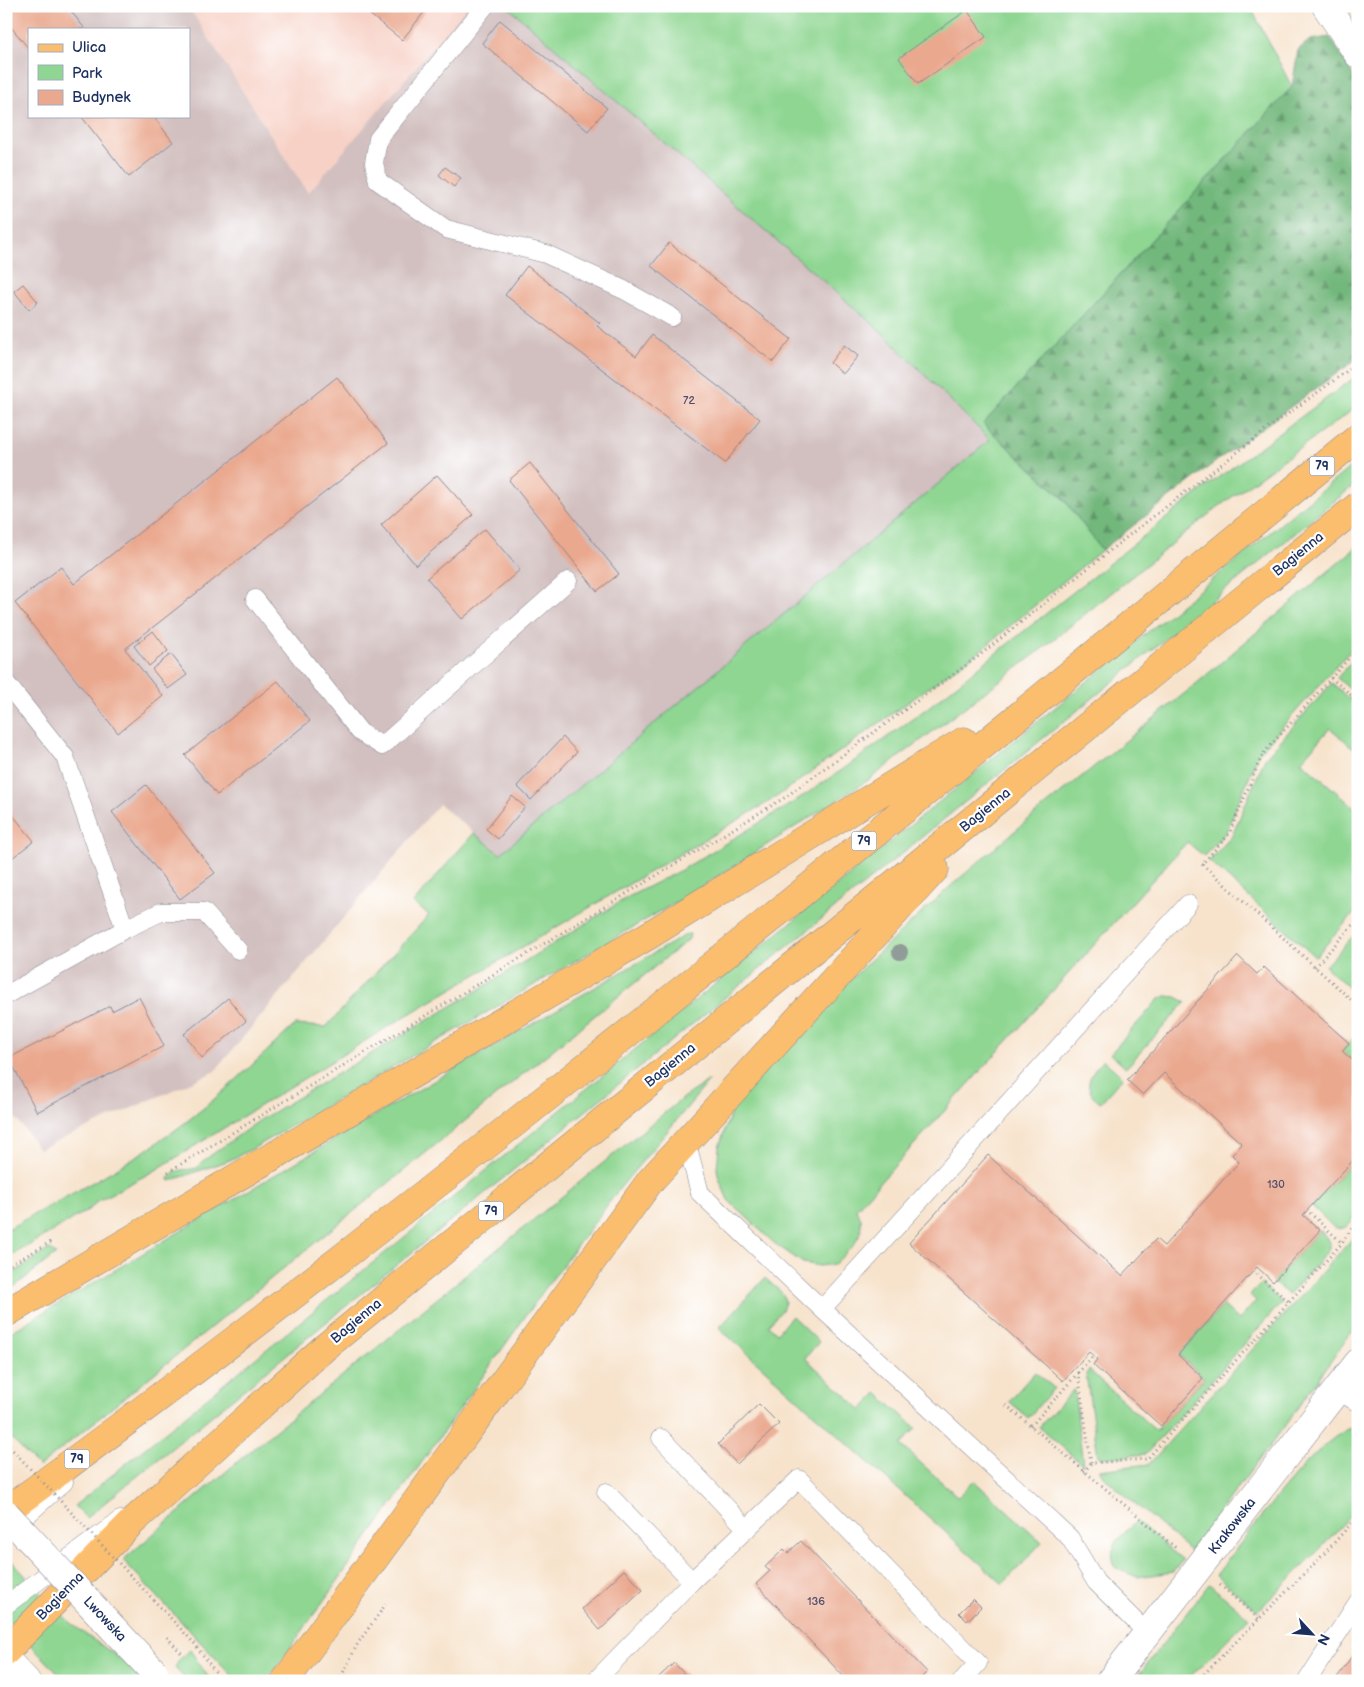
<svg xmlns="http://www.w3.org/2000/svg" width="1364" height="1687" font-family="'Balsamiq Sans',sans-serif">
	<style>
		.built { fill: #f7d1c6 }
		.industrial { fill: #d2bfbf; fill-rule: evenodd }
		.green { fill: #8ed691; stroke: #548278 }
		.forest { fill: url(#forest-firs); stroke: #46736c }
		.building { fill: #eaa88e }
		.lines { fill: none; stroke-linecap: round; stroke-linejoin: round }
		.service-casing { stroke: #898995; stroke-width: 19 }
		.minor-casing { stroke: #898995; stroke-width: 29 }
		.tertiary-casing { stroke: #898995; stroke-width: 29 }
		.primary-casing { stroke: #898995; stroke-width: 29 }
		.path { stroke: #898995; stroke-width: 3; stroke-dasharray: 1 4; stroke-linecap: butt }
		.service { stroke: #fff; stroke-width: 18 }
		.minor { stroke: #fff; stroke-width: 28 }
		.tertiary { stroke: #fff; stroke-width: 28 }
		.primary { stroke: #fabe6e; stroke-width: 28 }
		.tertiary-bridge-casing { stroke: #898995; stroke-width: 29; stroke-linecap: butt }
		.path-bridge { stroke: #898995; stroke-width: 3; stroke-dasharray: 1 4; stroke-linecap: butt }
		.tertiary-bridge { stroke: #fff; stroke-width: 28 }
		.tree { fill: #919c98 }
		.labels { text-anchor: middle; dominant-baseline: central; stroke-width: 4.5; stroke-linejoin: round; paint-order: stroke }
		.number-label { font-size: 11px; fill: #4f4d6a }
		.shield { fill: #fff; stroke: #5f6d8e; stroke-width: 1 }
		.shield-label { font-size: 12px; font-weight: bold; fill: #1b2f5e }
		.street-label { font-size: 14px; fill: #1b2f5e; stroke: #fff }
	</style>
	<defs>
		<pattern id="forest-firs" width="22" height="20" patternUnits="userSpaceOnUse" patternTransform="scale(1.25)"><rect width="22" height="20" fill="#72b77b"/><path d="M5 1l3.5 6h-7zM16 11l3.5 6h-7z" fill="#5d9568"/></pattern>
	</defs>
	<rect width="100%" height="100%" fill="#fff"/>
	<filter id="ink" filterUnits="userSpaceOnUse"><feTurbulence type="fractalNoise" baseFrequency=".02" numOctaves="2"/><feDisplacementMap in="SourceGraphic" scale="10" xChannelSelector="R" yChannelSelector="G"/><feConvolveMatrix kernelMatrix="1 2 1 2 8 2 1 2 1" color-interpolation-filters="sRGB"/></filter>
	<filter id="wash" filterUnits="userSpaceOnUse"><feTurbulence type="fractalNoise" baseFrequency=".0096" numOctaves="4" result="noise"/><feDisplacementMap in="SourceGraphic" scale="20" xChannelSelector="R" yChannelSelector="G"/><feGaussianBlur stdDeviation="1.12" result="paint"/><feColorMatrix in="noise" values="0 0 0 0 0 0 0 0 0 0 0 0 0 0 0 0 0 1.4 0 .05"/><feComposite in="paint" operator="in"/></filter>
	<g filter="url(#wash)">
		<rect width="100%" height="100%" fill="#f7e3cc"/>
		<path class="built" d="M188,6H468L308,193Z"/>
		<path class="industrial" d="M6,6H188L308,193L468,6H507L883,333L991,440L500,854L439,804L214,1072L39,1149L6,1105ZM29,29H189V116H29Z"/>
		<path class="green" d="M507,6H1250L1292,87L983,424L1063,498L1102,550L981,650L775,798L394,1023L156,1170L97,1201L91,1208L6,1259V1230C62,1198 122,1169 174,1131C217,1100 256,1061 295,1025L326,1027L429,915L413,903L474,833L500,854L990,440L883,333Z
			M1358,375V406L1218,507L1038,652L867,781L685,897L254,1148L230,1160L170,1181L169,1179C173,1167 187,1171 197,1168L203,1161L260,1120L490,983L628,897L683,869L794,802L842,770L926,709L1203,489Z
			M1358,461V482L86,1518L74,1506Z
			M1358,546V642L1259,753L1226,832L1204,856L1187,842L856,1209L861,1219V1232L854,1245L835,1264L820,1266L803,1263L774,1243L728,1200L719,1179L717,1169L719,1147L735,1101L863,967L953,884L1023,824L1190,689Z
			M1358,654V705L1349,697L1353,692L1337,678Z
			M1332,683L1358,707V752L1330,728L1301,761L1358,811V909L1315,957L1209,861L1232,836L1265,758Z
			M1358,931V996L1325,966Z
			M687,934H690L689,939L39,1467L6,1433V1335L377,1114Z
			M1166,996L1176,997L1186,1002L1126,1068L1110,1054L1158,1000Z
			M1358,1033V1065L1342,1051Z
			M1103,1060L1123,1077L1100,1103C1081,1087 1089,1076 1103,1060Z
			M710,1080L620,1188L544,1290L276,1668L264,1681H237L123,1560L249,1452L684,1097Z
			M1358,1155C1358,1172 1364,1236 1334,1228L1312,1206Z
			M1358,1229V1323L1281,1431L1190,1551L1104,1477L1099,1470L1149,1464L1351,1240Z
			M1320,1230L1330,1242L1328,1251L1289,1295L1273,1282Z
			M49,1249L56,1254L6,1293V1278Z
			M765,1278L783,1294L785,1302L782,1310L768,1325L777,1333L792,1316L819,1342L805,1358L862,1410L877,1393L916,1428L901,1445L958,1497L974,1481L1042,1542L1003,1584L719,1328Z
			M1261,1284L1282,1302L1146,1454L1103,1458L1098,1456L1086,1374L1089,1370L1156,1431L1204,1378L1179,1355L1223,1305L1239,1320L1256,1301L1250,1295Z
			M1035,1372L1054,1388L1028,1418L1009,1401Z
			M1074,1389L1083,1465L1039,1427Z
			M1358,1426V1507L1320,1549L1258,1611L1216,1575C1244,1541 1318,1432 1358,1426Z
			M1136,1521L1183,1560L1173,1572L1137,1577L1116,1568C1105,1546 1122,1536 1136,1521Z
			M6,1555C29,1579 51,1606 76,1627C99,1646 124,1656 141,1681H65L6,1618Z
			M1209,1584L1249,1618L1186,1681H1134Z
			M190,1650L211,1681H187L175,1668L179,1660Z"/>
		<path class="forest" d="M1330,37L1358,83V358L1223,456L1102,550L1063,498L983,424L1292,87L1298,50L1310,40Z"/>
		<g id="blocks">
			<path class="building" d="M6,6H67L85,29H29V49L6,21Z
				M359,6H429L402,40Z
				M967,10L986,37L918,84L899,58Z
				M500,20L607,108L588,131L482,43Z
				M81,116H153L173,142L129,177Z
				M445,167L461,178L454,187L439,175Z
				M669,243L791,339L773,362L651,266Z
				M527,266L600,323L597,326L636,356L652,335L760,419L725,463L505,295Z
				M23,284L38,302L29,310L14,291Z
				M844,345L858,356L843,374L830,363Z
				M337,377L388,443L125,649L163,696L118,733L15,603L61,567L74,584Z
				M530,463L619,574L597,591L509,480Z
				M437,475L473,515L416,565L381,525Z
				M485,529L520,570L462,619L427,578Z
				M153,631L168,651L149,666L134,646Z
				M171,654L187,675L168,689L152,669Z
				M278,681L310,721L217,795L185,755Z
				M563,737L577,752L531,800L517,786Z
				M146,785L215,873L180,899L112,812Z
				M512,796L525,807L498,839L486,829Z
				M6,807L34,841L12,858L6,852Z
				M1238,956L1257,974L1264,967L1349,1043L1342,1051L1358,1065V1155L1303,1215L1320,1230L1273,1282L1257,1267L1178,1355L1203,1378L1161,1426L1093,1365L1097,1359L1089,1352L1063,1381L909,1243L988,1155L1122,1276L1156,1239L1164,1246L1239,1162L1232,1155L1242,1144L1164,1073L1143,1095L1127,1080Z
				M139,997L164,1046L37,1112L9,1058L110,1006L112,1011Z
				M228,998L246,1021L202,1058L184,1034Z
				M759,1404L779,1424L737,1464L718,1444Z
				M801,1541L927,1672L918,1681H848L756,1584L770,1571L765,1567L784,1549L788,1553Z
				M624,1570L643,1590L600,1630L582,1609Z
				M973,1599L981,1607L967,1621L959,1613Z
				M1358,1647V1681H1335Z
				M674,1663L691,1681H655L661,1675Z"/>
		</g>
	</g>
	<g filter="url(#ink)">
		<use href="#blocks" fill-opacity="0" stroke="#898995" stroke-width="1"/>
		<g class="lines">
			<defs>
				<path id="service" d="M485,6L378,139L374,163L378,181L446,229L546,254L624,290L672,317
					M255,599L360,732L382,746L568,581
					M6,683L65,757L125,929
					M6,995L125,929L161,912H204L238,950
					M686,1140L700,1193L822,1309
					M661,1438L747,1529
					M606,1492L692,1581
					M9,1531L64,1482
					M6,1605L120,1520
					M1148,1634L1096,1582L1070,1538L822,1309L1188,904
					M595,1681L692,1581L799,1479L978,1663L962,1681
					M1307,1681L1358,1602"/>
				<path id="minor" d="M1341,1386L1358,1397"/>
				<path id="tertiary" d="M1326,6L1358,54
					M6,1660L26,1681
					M1110,1681L1358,1363"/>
				<path id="primary" d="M6,1313L646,937L964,741
					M6,1511C470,1171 914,803 1358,437
					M6,1651L130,1524L324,1348L1358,506
					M285,1681L651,1180L935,869"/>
			</defs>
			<use href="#service" class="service-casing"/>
			<use href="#minor" class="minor-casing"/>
			<use href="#tertiary" class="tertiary-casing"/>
			<use href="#primary" class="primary-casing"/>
			<path class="path" d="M1358,648L1262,755L1229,834L1202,864L1358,1006
				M1331,678L1351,695
				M1315,967L1358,919
				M168,1172L784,798L980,655L1128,536L1278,421L1358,363
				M1310,1213L1342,1243
				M6,1267L51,1242
				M1257,1274L1289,1302
				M1078,1373L1093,1356
				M1006,1405L1177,1549
				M1031,1426L1078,1373L1091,1463
				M1084,1472L1091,1463L1147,1459L1342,1243L1358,1219
				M1220,1585L1259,1619
				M167,1637L182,1654
				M194,1643L222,1681
				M339,1681L358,1643L386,1604
				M1197,1681L1324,1554L1358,1516"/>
			<use href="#service" class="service"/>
			<use href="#minor" class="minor"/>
			<use href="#tertiary" class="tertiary"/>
			<use href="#primary" class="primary"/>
			<defs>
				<path id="tertiary-bridge" d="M6,1514L154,1672"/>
			</defs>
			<use href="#tertiary-bridge" class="tertiary-bridge-casing"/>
			<path class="path-bridge" d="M6,1443L194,1643"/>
			<use href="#tertiary-bridge" class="tertiary-bridge"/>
		</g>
		<circle class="tree" cx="900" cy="952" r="8"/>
	</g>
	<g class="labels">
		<g class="number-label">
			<text x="689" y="400">72</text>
			<text x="1276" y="1184">130</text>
			<text x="816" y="1601">136</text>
		</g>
		<g class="shield">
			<rect x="1309.5" y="456.5" width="25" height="19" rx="4"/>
			<rect x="851.5" y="831.5" width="25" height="19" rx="4"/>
			<rect x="478.5" y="1201.5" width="25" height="19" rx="4"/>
			<rect x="64.5" y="1449.5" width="25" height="19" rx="4"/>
		</g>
		<g class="shield-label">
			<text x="1322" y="466">79</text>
			<text x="864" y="841">79</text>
			<text x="491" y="1211">79</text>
			<text x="77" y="1459">79</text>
		</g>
		<g class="street-label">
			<text transform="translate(1298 554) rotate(-39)">Bagienna</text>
			<text transform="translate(985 810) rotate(-39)">Bagienna</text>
			<text transform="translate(670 1065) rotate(-39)">Bagienna</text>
			<text transform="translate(356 1321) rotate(-40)">Bagienna</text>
			<text transform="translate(1232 1526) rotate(-52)">Krakowska</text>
			<text transform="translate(60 1596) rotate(-46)">Bagienna</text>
			<text transform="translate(105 1619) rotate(47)">Lwowska</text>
		</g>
	</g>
	<rect width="1364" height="1687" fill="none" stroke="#fff" stroke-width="25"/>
	<rect x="28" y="28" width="162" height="90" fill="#ffffff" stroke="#a4acbf"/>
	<rect x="38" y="44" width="25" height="8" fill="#fabe6e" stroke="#a4acbf"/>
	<text x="72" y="52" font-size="15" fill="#1b2f5e">Ulica</text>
	<rect x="38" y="65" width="25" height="15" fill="#8ed691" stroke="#a4acbf"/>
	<text x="72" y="78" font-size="15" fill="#1b2f5e">Park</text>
	<rect x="38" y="90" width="25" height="15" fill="#eaa88e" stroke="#a4acbf"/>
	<text x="72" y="102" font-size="15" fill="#1b2f5e">Budynek</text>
	<g transform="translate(1312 1634) rotate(116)" stroke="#ffffff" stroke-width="4" paint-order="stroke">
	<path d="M0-4L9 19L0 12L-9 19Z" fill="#1b2f5e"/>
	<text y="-8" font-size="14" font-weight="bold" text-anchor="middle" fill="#1b2f5e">N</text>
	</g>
</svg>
